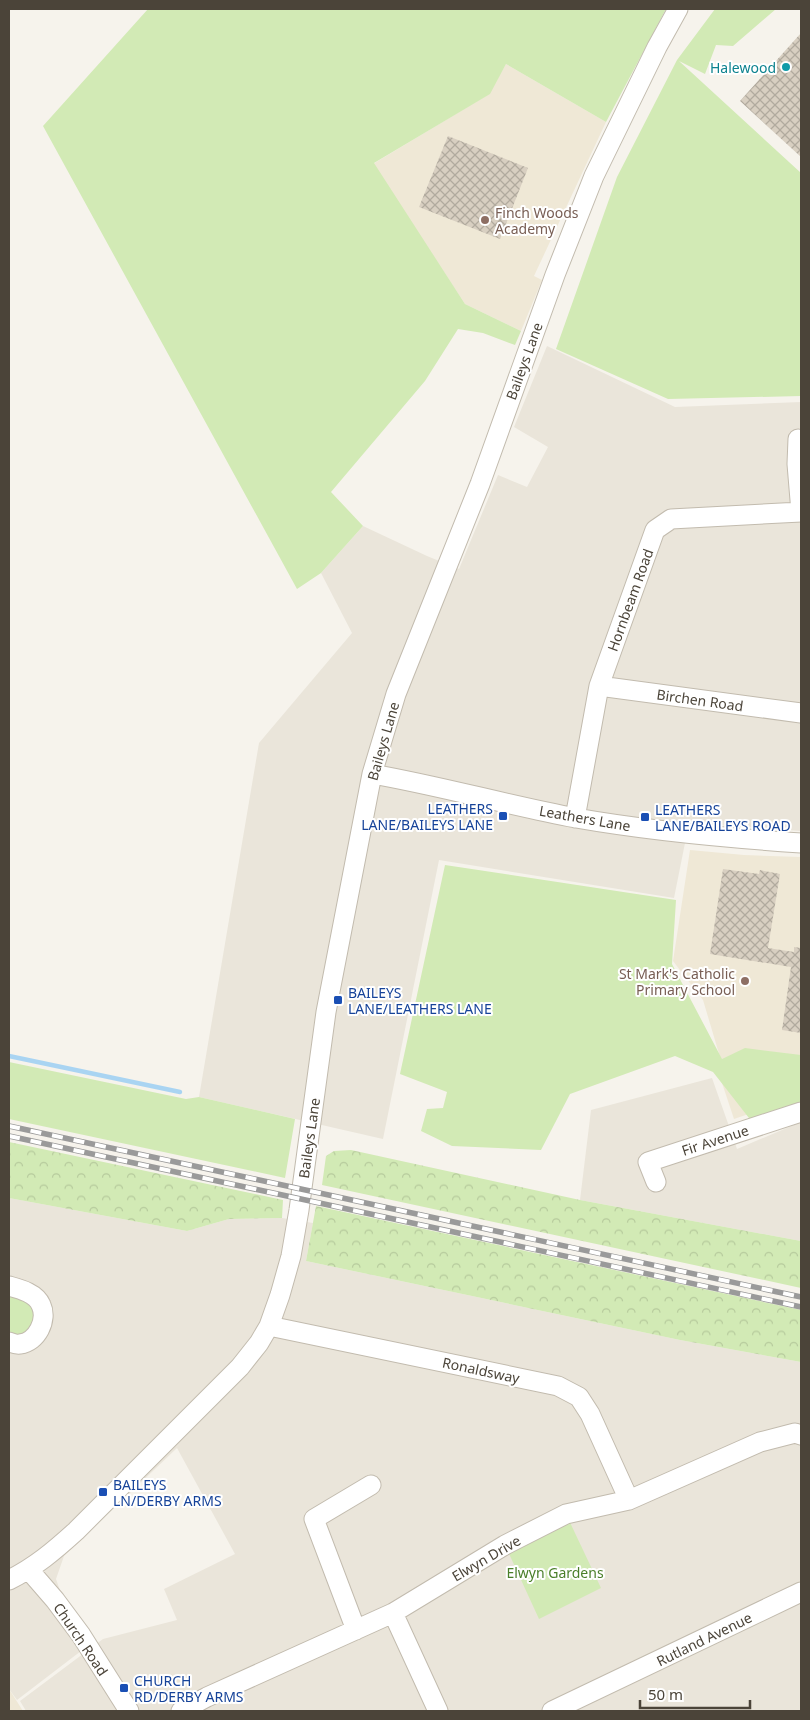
<svg xmlns="http://www.w3.org/2000/svg" width="810" height="1720" font-family="'Noto Sans',sans-serif">
	<style>
		.residential { fill: #eae5da }
		.education { fill: #efe8d6 }
		.green { fill: #d2eab5 }
		.forest { fill: url(#forest-crowns) }
		.lines { fill: none; stroke-linecap: round; stroke-linejoin: round }
		.stream { stroke: #a9d4f2; stroke-width: 4.5 }
		.building { fill: url(#building-cross-hatch) }
		.minor-casing { stroke: #c2bbae; stroke-width: 21 }
		.minor { stroke: #fff; stroke-width: 19 }
		.rail-casing { stroke: #9a9a9a; stroke-width: 5.5 }
		.rail { stroke: #fff; stroke-width: 4; stroke-dasharray: 11; stroke-linecap: butt }
		.culture-dot { fill: #0f9aa8; stroke: #fff; stroke-width: 2 }
		.education-dot { fill: #8d6e63; stroke: #fff; stroke-width: 2 }
		.transit-dot { fill: #1a4fb4; stroke: #fff; stroke-width: 2 }
		.labels { text-anchor: middle; dominant-baseline: central; stroke-width: 4; stroke-linejoin: round; paint-order: stroke }
		.culture-label { font-size: 14px; fill: #0d838f; stroke: #fff; text-anchor: end }
		.education-label { font-size: 14px; fill: #785e54; stroke: #fff; text-anchor: start }
		.street-label { font-size: 14px; fill: #4b4439; stroke: #fff }
		.transit-label { font-size: 14px; fill: #164399; stroke: #fff; text-anchor: start }
		.park-label { font-size: 14px; fill: #4a7f2a; stroke: #fff }
	</style>
	<defs>
		<pattern id="forest-crowns" width="20" height="18" patternUnits="userSpaceOnUse" patternTransform="scale(1.25)"><rect width="20" height="18" fill="#d2eab5"/><path d="M2 6a3 3 0 1 1 6 0M12 15a3 3 0 1 1 6 0" fill="none" stroke="#b6ca9c"/></pattern>
		<pattern id="building-cross-hatch" width="8" height="8" patternUnits="userSpaceOnUse" patternTransform="scale(1.25)"><rect width="8" height="8" fill="#d8cfc1"/><path d="M0 0l8 8M0 8l8-8" fill="none" stroke="#b1aa9e"/></pattern>
	</defs>
	<rect width="100%" height="100%" fill="#f6f3ec"/>
	<path class="residential" d="M547,346L675,407L801,402V831L689,823L674,898L439,860L383,1139L199,1097L259,743L352,633L321,573L363,526L427,556L459,569L498,475L527,487L548,447L514,427Z
		M712,1078L737,1149L801,1122V1241L580,1200L591,1110Z
		M9,1198L187,1231L229,1219L282,1218L313,1223L306,1261L680,1340L801,1362V1711H26L20,1701L103,1639L177,1620L164,1589L235,1554L177,1448L64,1556L56,1579L81,1651L17,1700L9,1689Z"/>
	<path class="education" d="M506,64L606,122L534,276L542,280L521,331L465,304L373,164L489,94Z
		M690,850L744,855L801,857V1096L734,1119L718,1071L720,1057L703,1000L673,961Z
		M9,1689L23,1711H9Z"/>
	<path class="green" d="M148,9H666L606,122L506,64L490,94L374,163L465,304L521,331L515,345L483,333L458,329L425,381L331,492L363,526L321,573L297,589L43,126Z
		M715,9H776L733,46L716,45L705,74L679,61L801,173V396L668,399L556,349L617,177L677,60Z
		M445,865L676,900L672,964L722,1059L745,1048L801,1055V1109L756,1127L713,1072L675,1056L570,1094L541,1150L452,1146L421,1131L427,1109L443,1108L447,1092L400,1074Z
		M9,1062L186,1099L199,1097L295,1119L285,1178L9,1119Z
		M9,1293L32,1305L36,1316L30,1333L9,1340Z
		M566,1514L601,1588L539,1619L505,1545Z"/>
	<path class="forest" d="M9,1142L283,1200L282,1218L229,1219L187,1231L9,1198Z
		M351,1150L580,1200L801,1241V1288L322,1185L326,1156L334,1151Z
		M316,1206L801,1310V1362L680,1340L306,1261Z"/>
	<g class="lines">
		<path class="stream" d="M9,1056L180,1092"/>
	</g>
	<path class="building" d="M801,33V157L740,101Z
		M448,136L528,168L500,239L419,207Z
		M723,869L759,874L760,870L780,874L768,948L794,952V947L801,948V1033L782,1030L791,967L710,954Z"/>
	<g class="lines">
		<defs>
			<path id="minor" d="M798,439L797,464L801,512
				M599,686L801,713
				M372,774C441,786 507,805 576,818C650,831 726,838 801,843
				M575,818L599,686L655,530L671,519L801,512
				M656,1182L648,1162L801,1112
				M9,1286C20,1289 36,1293 41,1305C48,1320 37,1342 20,1344C17,1345 12,1343 9,1342
				M269,1326L558,1386L579,1397L590,1414L629,1500
				M29,1570L55,1600L81,1635L129,1711
				M9,1580C35,1567 54,1551 76,1531L240,1367L259,1343L269,1326L280,1295L291,1256L299,1210L326,1012L372,774L396,694L480,484L555,275L594,176L657,47L678,9
				M393,1613L438,1711
				M356,1630L314,1519L371,1485
				M181,1711L207,1697L393,1613L505,1545L566,1514L629,1500L760,1442L795,1433L801,1435
				M552,1711L801,1592"/>
		</defs>
		<use href="#minor" class="minor-casing"/>
		<use href="#minor" class="minor"/>
		<defs>
			<path id="rail" d="M9,1126L801,1297
				M9,1136L801,1307"/>
		</defs>
		<use href="#rail" class="rail-casing"/>
		<use href="#rail" class="rail"/>
	</g>
	<circle class="culture-dot" cx="786" cy="67" r="5"/>
	<g class="education-dot">
		<circle cx="485" cy="220" r="5"/>
		<circle cx="745" cy="981" r="5"/>
	</g>
	<g class="transit-dot">
		<rect x="498" y="811" width="10" height="10" rx="2.5"/>
		<rect x="640" y="812" width="10" height="10" rx="2.5"/>
		<rect x="333" y="995" width="10" height="10" rx="2.5"/>
		<rect x="98" y="1487" width="10" height="10" rx="2.5"/>
		<rect x="119" y="1683" width="10" height="10" rx="2.5"/>
	</g>
	<g class="labels">
		<g class="culture-label">
			<text x="776" y="67">Halewood</text>
		</g>
		<g class="education-label">
			<text x="495" y="212">Finch Woods<tspan x="495" dy="16">Academy</tspan></text>
			<text x="735" y="973" text-anchor="end">St Mark's Catholic<tspan x="735" dy="16">Primary School</tspan></text>
		</g>
		<g class="street-label">
			<text transform="translate(524 361) rotate(-70)">Baileys Lane</text>
			<text transform="translate(630 600) rotate(-70)">Hornbeam Road</text>
			<text transform="translate(700 700) rotate(8)">Birchen Road</text>
			<text transform="translate(383 741) rotate(-74)">Baileys Lane</text>
			<text transform="translate(585 818) rotate(10)">Leathers Lane</text>
			<text transform="translate(309 1138) rotate(-82)">Baileys Lane</text>
			<text transform="translate(715 1140) rotate(-18)">Fir Avenue</text>
			<text transform="translate(481 1370) rotate(12)">Ronaldsway</text>
			<text transform="translate(486 1558) rotate(-30)">Elwyn Drive</text>
			<text transform="translate(81 1639) rotate(56)">Church Road</text>
			<text transform="translate(704 1639) rotate(-26)">Rutland Avenue</text>
		</g>
		<g class="transit-label">
			<text x="493" y="808" text-anchor="end">LEATHERS<tspan x="493" dy="16">LANE/BAILEYS LANE</tspan></text>
			<text x="655" y="809">LEATHERS<tspan x="655" dy="16">LANE/BAILEYS ROAD</tspan></text>
			<text x="348" y="992">BAILEYS<tspan x="348" dy="16">LANE/LEATHERS LANE</tspan></text>
			<text x="113" y="1484">BAILEYS<tspan x="113" dy="16">LN/DERBY ARMS</tspan></text>
			<text x="134" y="1680">CHURCH<tspan x="134" dy="16">RD/DERBY ARMS</tspan></text>
		</g>
		<g class="park-label">
			<text x="555" y="1572">Elwyn Gardens</text>
		</g>
	</g>
	<rect width="810" height="1720" fill="none" stroke="#4b4439" stroke-width="20"/>
	<path d="M640 1700v8h110v-8" fill="none" stroke="#4b4439" stroke-width="2.5"/>
	<text x="648" y="1700" font-size="15" fill="#4b4439" stroke="#ffffff" stroke-width="4" paint-order="stroke">50 m</text>
</svg>
